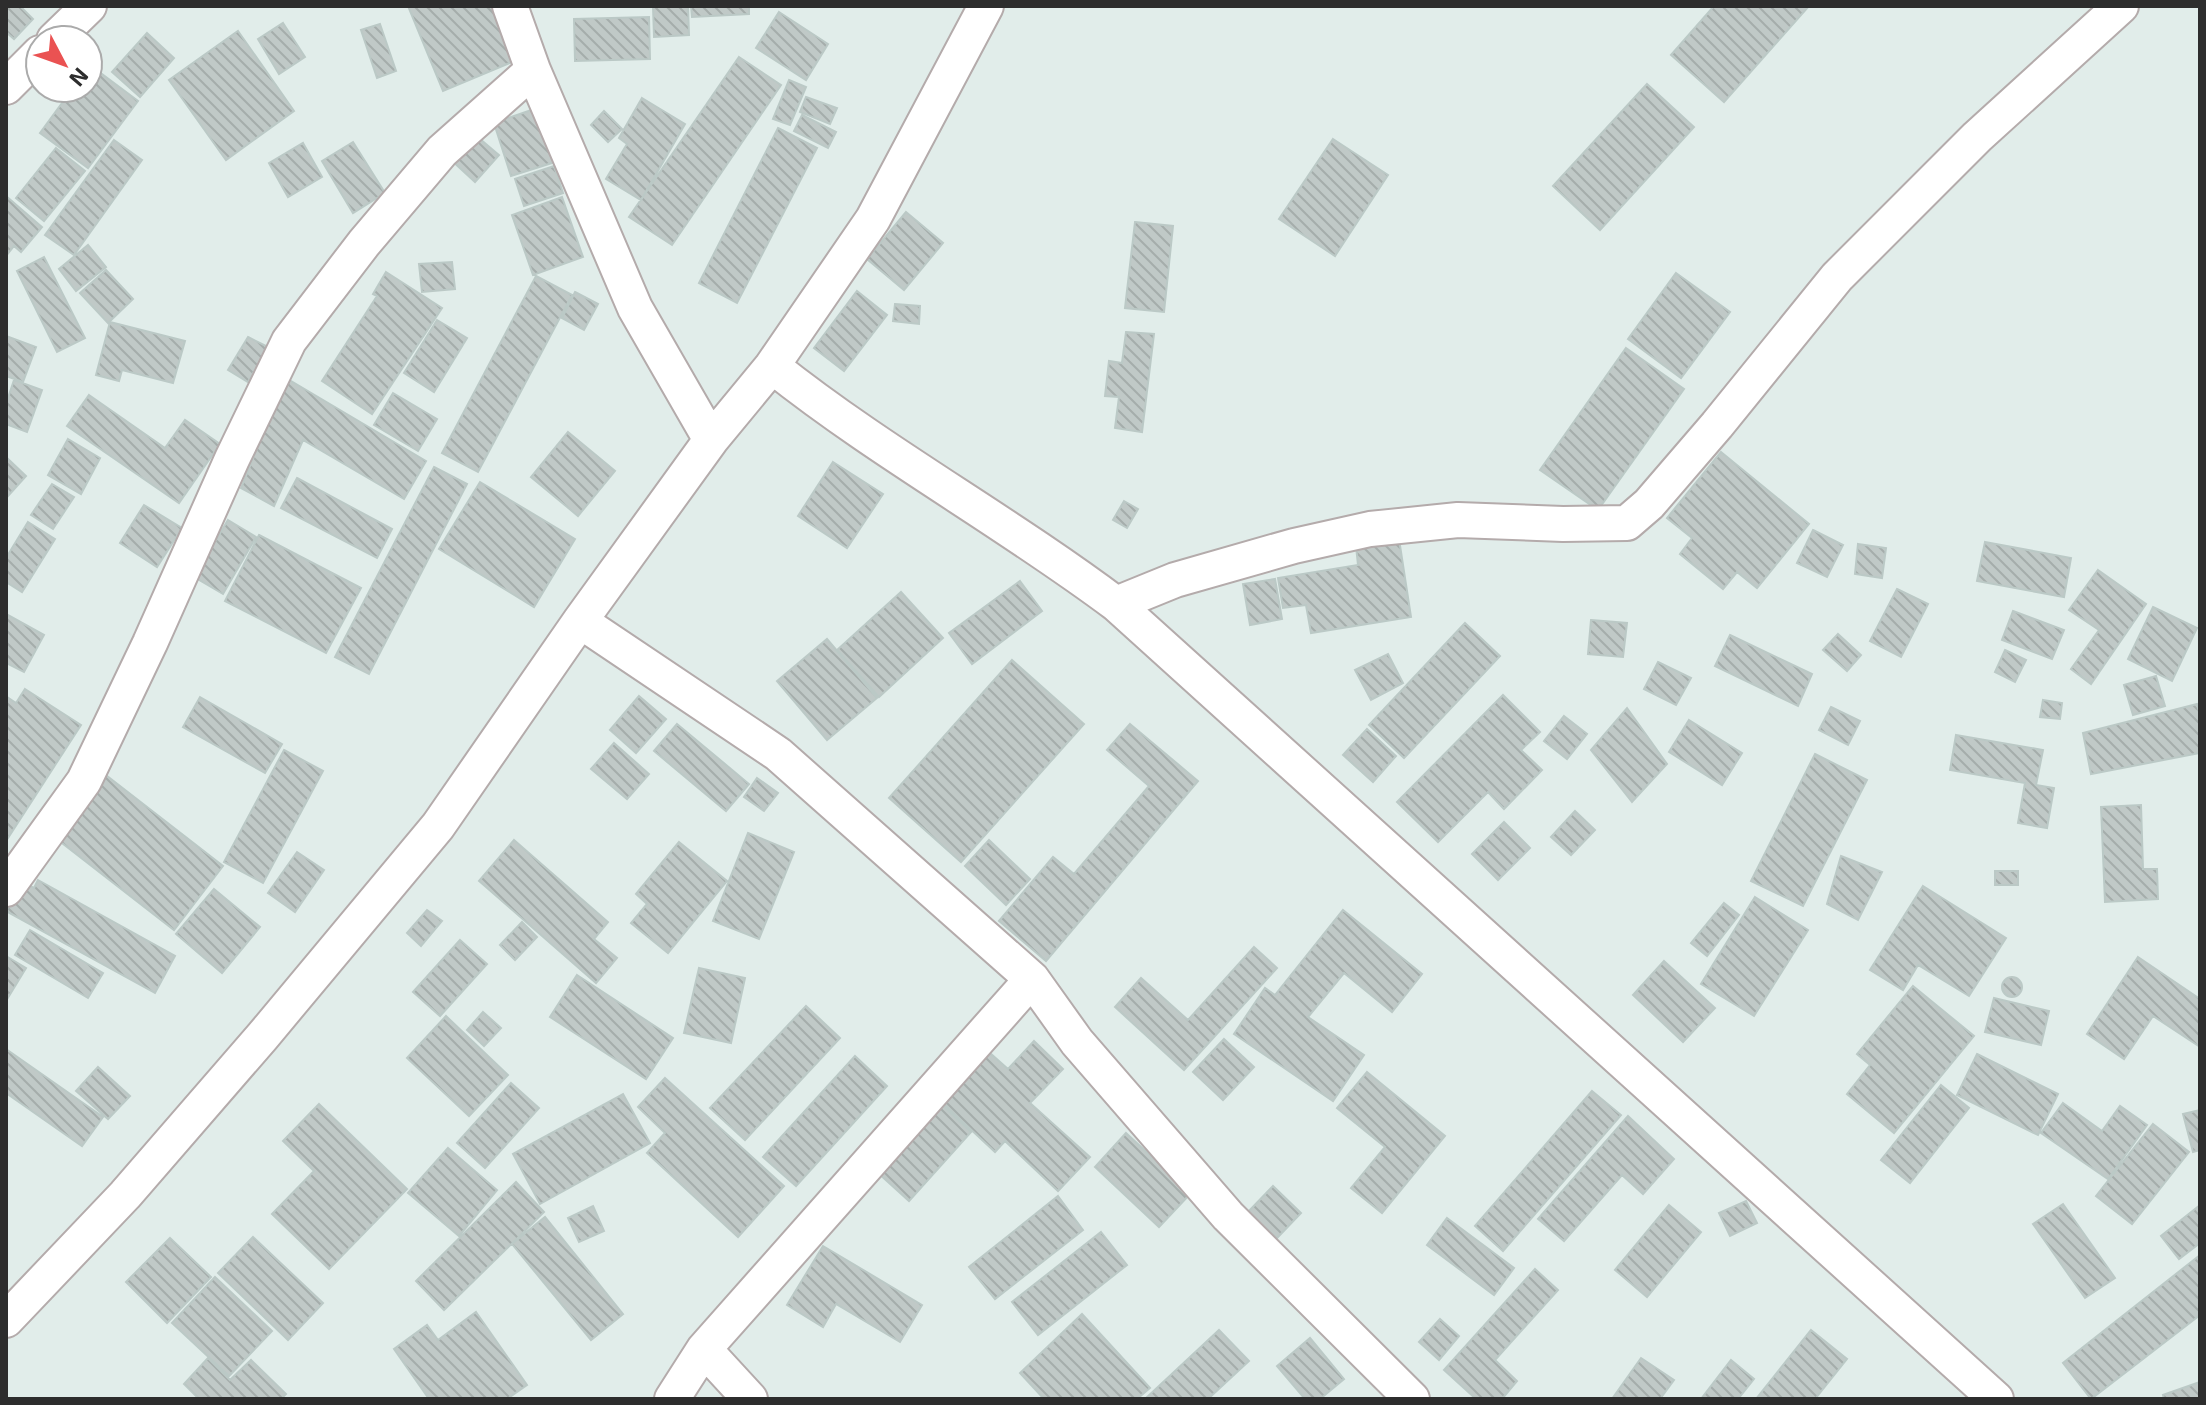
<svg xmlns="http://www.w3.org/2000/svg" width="2206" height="1405" font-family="'Exo 2',sans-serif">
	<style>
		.building { fill: url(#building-back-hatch); stroke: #bbc9c6; stroke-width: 2 }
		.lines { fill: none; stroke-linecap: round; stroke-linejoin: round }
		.minor-casing { stroke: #b4abab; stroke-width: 38 }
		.minor { stroke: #fff; stroke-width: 34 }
	</style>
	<defs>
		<pattern id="building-back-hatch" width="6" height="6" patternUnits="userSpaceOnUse" patternTransform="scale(2)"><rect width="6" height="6" fill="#c0c9c7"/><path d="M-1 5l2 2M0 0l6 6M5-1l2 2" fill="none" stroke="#a5adab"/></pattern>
	</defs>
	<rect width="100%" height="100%" fill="#e1edea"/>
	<path class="building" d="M6,6H20L33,19L14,39L6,32Z
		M408,6H494L517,60L443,91Z
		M653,6H688L689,35L654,37Z
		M691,6H749V14L692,17Z
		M1714,6H1809L1724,102L1671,55Z
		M779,12L828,44L806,80L756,48Z
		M649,17L650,59L575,61L574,19Z
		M283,23L305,57L279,74L258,39Z
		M380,24L396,71L377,78L361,30Z
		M238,31L294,111L226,160L169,80Z
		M147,33L174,58L140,97L112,72Z
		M739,57L781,85L672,245L629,217Z
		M90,65L138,101L88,168L40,133L73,88H88Z
		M789,80L806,87L790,125L773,119Z
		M1647,84L1694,127L1600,230L1553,186Z
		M806,97L837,108L830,124L800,112Z
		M642,98L685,124L641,200L606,179L627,144L619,138Z
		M537,108L555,162L511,176L494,123Z
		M604,111L622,129L608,142L591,125Z
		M802,115L836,132L828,148L794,131Z
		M778,128L817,148L737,303L699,283Z
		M473,133L499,155L475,182L450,159Z
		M1333,139L1388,175L1335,256L1279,219Z
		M114,140L142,160L74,255L45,235Z
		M353,142L385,193L353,213L322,161Z
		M303,143L322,177L288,197L269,163Z
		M56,148L85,171L44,221L16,198Z
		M554,166L563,193L524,206L515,179Z
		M6,196L42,227L21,252L14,246L6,256Z
		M562,197L583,257L533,275L512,215Z
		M906,212L943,243L904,290L867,259Z
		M1135,222L1173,226L1164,312L1125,308Z
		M88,245L106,267L76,291L59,269Z
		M44,257L85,338L57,352L17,271Z
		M452,262L455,289L422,292L419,264Z
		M106,270L133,299L108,323L80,293Z
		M386,272L442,308L372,414L322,381L377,296L373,294Z
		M1676,273L1730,312L1681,378L1628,339Z
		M536,276L572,295L478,472L442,453Z
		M857,291L887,315L844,371L814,348Z
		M575,292L598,304L584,330L562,318Z
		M895,304L920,306L919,324L893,321Z
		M437,320L467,338L434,392L404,373Z
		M110,322L185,341L173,383L122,370L119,381L96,375Z
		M1126,332L1154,334L1142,432L1115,428L1119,397L1105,396L1109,361L1122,363Z
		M6,336L36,347L23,382L6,376Z
		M248,337L268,347L248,382L228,370Z
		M1626,348L1684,389L1598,510L1540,470Z
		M286,378L426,461L404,499L303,440L274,506L241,488Z
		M14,380L42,390L27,432L6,424V404Z
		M393,393L437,419L418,451L374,425Z
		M89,395L165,448L185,420L220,444L179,503L67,426Z
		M568,432L615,471L578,516L531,477Z
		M68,439L100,458L81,494L48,475Z
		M1721,452L1809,524L1757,588L1737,572L1723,589L1680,554L1692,538L1667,518Z
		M6,457L26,476L8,496L6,494Z
		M833,462L883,494L847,548L798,516Z
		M434,467L467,484L369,674L335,657Z
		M297,478L392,529L377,558L281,508Z
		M480,482L575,539L534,607L439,549Z
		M52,484L74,497L53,529L31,515Z
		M1124,501L1138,509L1127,528L1113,520Z
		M144,505L182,528L157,567L120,543Z
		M228,520L256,537L223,594L194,577Z
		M28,522L55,539L22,592L6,582V558Z
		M1813,530L1843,545L1827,577L1797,563Z
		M259,535L361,588L326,653L225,601Z
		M1399,539L1411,617L1311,633L1306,605L1283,608L1278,578L1358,565L1356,546Z
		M1985,542L2071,558L2064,597L1977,581Z
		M1858,544L1886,548L1882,578L1855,574Z
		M2098,570L2146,604L2091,684L2071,669L2099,630L2069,610Z
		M1275,579L1282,619L1250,625L1243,584Z
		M1020,581L1042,611L972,664L949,633Z
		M1897,589L1928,604L1901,657L1870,641Z
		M901,592L943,638L879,697L837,650Z
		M2153,607L2197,628L2172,681L2128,659Z
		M2013,611L2064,630L2052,659L2002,640Z
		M6,614L44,635L24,672L6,663Z
		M1591,620L1627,623L1623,657L1588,654Z
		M1465,623L1500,656L1404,758L1369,725Z
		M1838,634L1861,655L1847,671L1823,650Z
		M1730,635L1812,674L1798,706L1715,666Z
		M827,639L877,698L827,740L777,681Z
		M2005,650L2026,660L2015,682L1995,672Z
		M1388,654L1403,683L1371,700L1355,670Z
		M1012,660L1084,724L961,862L889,798Z
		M1658,662L1691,678L1676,705L1644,689Z
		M2156,676L2165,706L2133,715L2124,685Z
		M25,689L81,725L6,841V699L7,697L16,703Z
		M1503,695L1540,732L1521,750L1542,770L1504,809L1488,792L1438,842L1397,802Z
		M639,696L666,719L636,753L610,730Z
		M200,697L282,744L265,773L183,727Z
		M2043,700L2062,703L2060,719L2040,717Z
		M2197,704L2200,716V753L2091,774L2083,733Z
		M1831,707L1860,721L1848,745L1819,730Z
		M1627,708L1667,764L1632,802L1591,750Z
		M1564,716L1587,734L1567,759L1544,741Z
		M1689,720L1742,753L1722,785L1669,752Z
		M677,724L749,784L726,811L654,751Z
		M1130,724L1198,781L1046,961L999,921L1053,857L1074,874L1149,786L1107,750Z
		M1367,729L1396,756L1373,782L1343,755Z
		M1956,735L2043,750L2036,785L2054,788L2047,828L2018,823L2025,783L1950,770Z
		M614,743L649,774L627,799L591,769Z
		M284,750L323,771L263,883L224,862Z
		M1815,754L1867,780L1803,906L1751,881Z
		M102,772L223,866L174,930L53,836Z
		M757,778L778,793L764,811L744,797Z
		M2141,805L2143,869H2157L2158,899L2105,902L2101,807Z
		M1575,811L1595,830L1571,855L1551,837Z
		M1504,822L1530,848L1498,880L1472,854Z
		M748,833L794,852L759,939L713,921Z
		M514,840L608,922L594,939L617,958L596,983L479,881Z
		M989,840L1030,879L1006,905L965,866Z
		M679,842L727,881L668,953L631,923L647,904L636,894Z
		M297,852L324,870L295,912L268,893Z
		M1841,856L1882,872L1858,920L1827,904Z
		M1995,871H2018V885H1995Z
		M38,880L175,956L155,993L6,911L22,881L34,888Z
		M1923,886L2006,938L1969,996L1918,965L1903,990L1870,970Z
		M214,889L260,927L222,973L176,934Z
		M1755,897L1808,930L1754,1016L1701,984Z
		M1724,903L1739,915L1707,956L1691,943Z
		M427,910L442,921L421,946L407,933Z
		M1343,910L1422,974L1392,1012L1344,973L1308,1017L1364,1055L1333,1101L1234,1034L1265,988L1275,995Z
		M522,922L537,937L515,960L500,945Z
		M30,930L103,973L88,998L15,955Z
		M460,940L487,964L440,1016L413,992Z
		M1254,947L1277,968L1184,1070L1115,1007L1141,978L1188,1020Z
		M6,956L26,968L6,1001Z
		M2138,957L2200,999V1047L2153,1016L2124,1059L2087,1034Z
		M1664,961L1715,1008L1683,1042L1633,995Z
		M699,968L745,978L731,1043L684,1033Z
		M577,975L673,1038L646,1079L550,1017Z
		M2002 987a10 10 0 1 1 20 0a10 10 0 1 1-20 0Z
		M1913,986L1974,1036L1894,1133L1847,1094L1870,1065L1857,1054Z
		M1994,998L2049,1011L2041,1045L1985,1032Z
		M806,1006L840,1038L745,1140L710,1108Z
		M483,1012L501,1028L484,1046L467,1030Z
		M446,1016L508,1075L469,1116L407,1058Z
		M1224,1039L1254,1067L1223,1100L1193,1072Z
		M1034,1041L1063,1069L1030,1103L1090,1157L1058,1191L1005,1141L995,1152L935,1096L982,1046L1008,1069Z
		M6,1049L103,1117L82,1146L6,1093Z
		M1977,1054L2058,1094L2038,1135L1957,1095Z
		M855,1056L887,1086L796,1186L763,1157Z
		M98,1067L130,1096L108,1119L76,1091Z
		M1367,1072L1445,1136L1382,1213L1351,1188L1385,1147L1337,1108Z
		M665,1078L784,1186L738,1237L647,1153L665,1133L638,1107Z
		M511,1083L539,1108L485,1168L457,1143Z
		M1941,1085L1969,1108L1910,1183L1881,1160Z
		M1592,1091L1621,1115L1503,1251L1475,1226Z
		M623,1094L650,1143L540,1204L513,1154Z
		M940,1103L971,1132L909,1201L878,1173Z
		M2063,1103L2102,1131L2120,1106L2147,1125L2108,1179L2041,1133Z
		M319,1104L407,1189L329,1269L272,1214L314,1171L283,1141Z
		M2200,1110V1150L2193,1152L2183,1114Z
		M1628,1116L1674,1159L1643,1194L1622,1175L1564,1241L1538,1219Z
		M2153,1124L2189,1152L2132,1224L2096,1196Z
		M1126,1133L1191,1193L1159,1227L1095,1167Z
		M448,1148L497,1190L459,1236L408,1193Z
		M516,1182L544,1212L444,1310L416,1281Z
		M1273,1186L1301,1213L1277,1238L1248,1212Z
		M1058,1196L1083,1230L995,1299L969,1267Z
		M1746,1201L1757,1223L1730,1236L1719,1213Z
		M2063,1204L2115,1278L2085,1298L2033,1224Z
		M1669,1205L1701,1232L1647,1297L1615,1270Z
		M2200,1205V1243L2179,1259L2161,1236Z
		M593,1206L604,1231L579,1242L568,1218Z
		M545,1217L623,1314L591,1340L512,1244Z
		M1447,1218L1514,1268L1494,1295L1427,1245Z
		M1101,1232L1127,1265L1038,1335L1012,1302Z
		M253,1237L323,1303L288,1340L218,1273Z
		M170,1238L211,1277L167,1323L126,1282Z
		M823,1246L922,1305L900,1342L836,1304L823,1327L787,1305Z
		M2200,1255V1315L2091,1399L2063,1363Z
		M1535,1269L1558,1290L1495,1360L1517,1381L1502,1399H1476L1444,1370Z
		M215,1277L272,1331L229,1376L172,1323Z
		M476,1312L527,1385L507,1399H429L394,1349L427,1325L438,1340Z
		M1082,1314L1150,1388L1137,1399H1044L1020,1373Z
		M1440,1319L1459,1336L1439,1360L1419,1342Z
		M1219,1330L1249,1361L1208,1399H1145Z
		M1811,1330L1847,1359L1815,1399H1756Z
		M1310,1338L1344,1379L1320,1399H1305L1277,1366Z
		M208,1358L230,1380L251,1360L286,1394L281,1399H199L184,1384Z
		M1641,1358L1674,1380L1660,1399H1612Z
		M1731,1360L1754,1379L1738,1399H1701Z
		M2200,1382V1399H2164L2163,1395Z"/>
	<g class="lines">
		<defs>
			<path id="minor" d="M510,6L533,70L635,308L711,440
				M54,40L89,6
				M6,87L40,53
				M772,366C881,453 1004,520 1116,604L1996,1399
				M1116,604L1175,580L1294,546L1370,529L1458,520L1563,524L1627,523L1649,504L1717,425L1837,277L1977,137L2121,6
				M580,621L778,754L1032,979L1077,1042L1228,1216L1412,1399
				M6,889L84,781L150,643L232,459L289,341L364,243L442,151L533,70
				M6,1320L125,1195L262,1037L438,826L580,621L711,440L772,366L873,219L986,6
				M704,1349L750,1399
				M672,1399L704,1349L1032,979"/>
		</defs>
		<use href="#minor" class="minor-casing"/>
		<use href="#minor" class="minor"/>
	</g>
	<rect width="2206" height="1405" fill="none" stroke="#2d2d2d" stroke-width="16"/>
	<g transform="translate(64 64) rotate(131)"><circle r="38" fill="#ffffff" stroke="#ababab" stroke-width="2"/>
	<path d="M0-6L14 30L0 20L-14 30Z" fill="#ea5252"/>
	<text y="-12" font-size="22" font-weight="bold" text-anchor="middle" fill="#2d2d2d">N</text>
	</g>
</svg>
